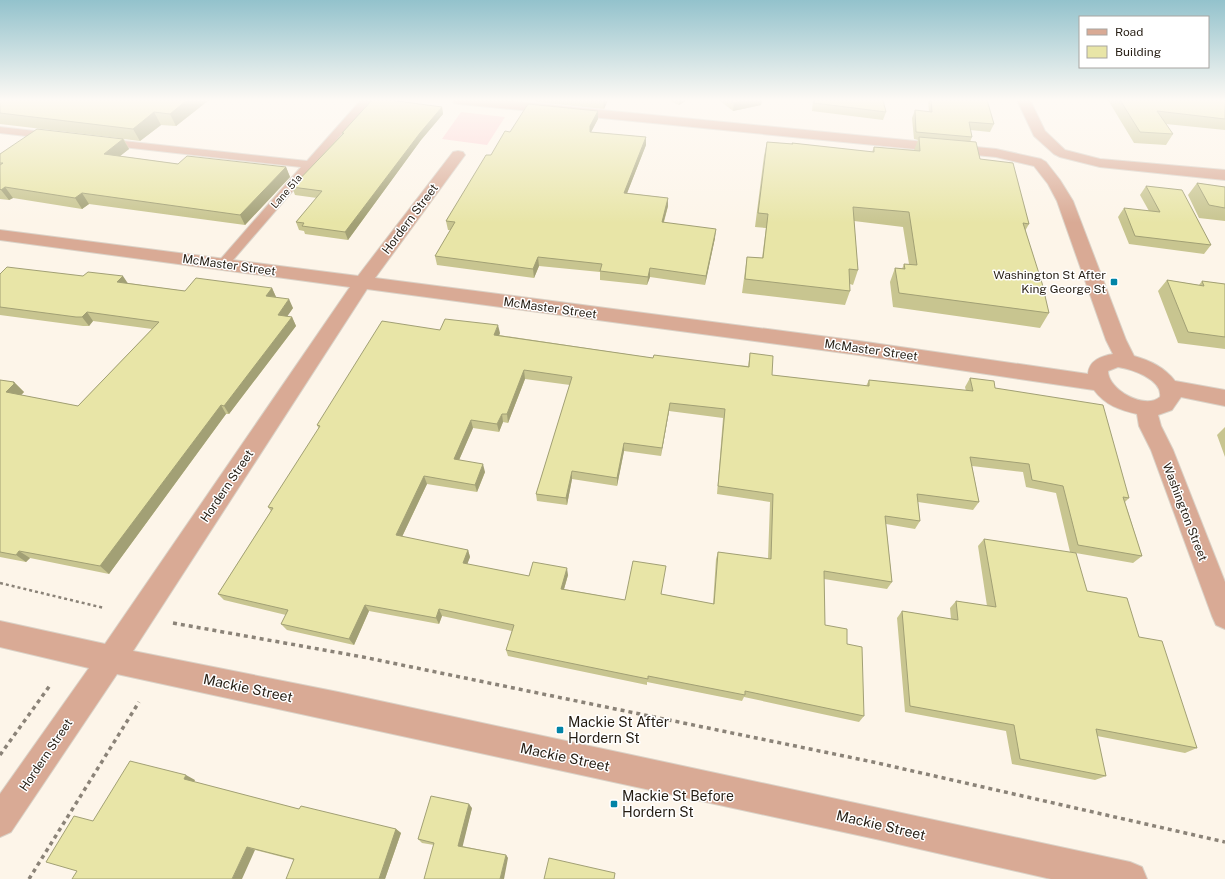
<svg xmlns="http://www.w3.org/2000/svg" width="1225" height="879" font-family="'Public Sans',sans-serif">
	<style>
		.green { fill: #fdd0d2 }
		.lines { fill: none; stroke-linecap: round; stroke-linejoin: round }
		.lane-casing { stroke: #dad2c7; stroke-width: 2 }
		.street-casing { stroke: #dad2c7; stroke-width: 2 }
		.path-far1 { stroke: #8b8378; stroke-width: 2.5; stroke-dasharray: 3 3; stroke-linecap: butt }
		.path { stroke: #8b8378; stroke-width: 3.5; stroke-dasharray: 4 4; stroke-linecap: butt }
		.lane { fill: #d9aa95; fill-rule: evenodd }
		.street { fill: #d9aa95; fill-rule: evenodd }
		.wall { fill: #c8c590; fill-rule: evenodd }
		.shaded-wall { fill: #a2a075 }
		.building { fill: #e8e5a7; stroke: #a2a075; fill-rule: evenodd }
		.poi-dot { fill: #0184a7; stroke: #fff; stroke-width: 1.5 }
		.labels { text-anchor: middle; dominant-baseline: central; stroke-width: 3; stroke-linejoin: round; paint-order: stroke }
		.far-street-label { font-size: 10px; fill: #251d13; stroke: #fff }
		.street-label { font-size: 12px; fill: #251d13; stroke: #fff }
		.poi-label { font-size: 12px; fill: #251d13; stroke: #fff; text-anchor: end }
		.near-street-label { font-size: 14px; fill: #251d13; stroke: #fff }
		.near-poi-label { font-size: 14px; fill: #251d13; stroke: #fff; text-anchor: start }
	</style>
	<rect width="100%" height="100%" fill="#fdf5e9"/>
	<path class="green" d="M461,112L505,117L487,145L442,139Z"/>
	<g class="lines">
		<defs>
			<path id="lane" d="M361,100H371L227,267H219L217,264L219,261L301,167L105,145L100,142L105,139L307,161Z
				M0,127L52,133L57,136L52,139L0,133Z"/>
			<path id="street" d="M453,100H501L996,149L1041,159L1046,162L1060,180L1073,201L1126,340L1134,356C1151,361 1164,367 1175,381L1225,390V406L1181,397L1172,410L1158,415L1161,426L1173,450L1225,582V629L1216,625L1212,616L1151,450L1139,426L1137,414C1120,410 1105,405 1094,390L859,355L367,289L133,651L338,692L1130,862L1142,867L1147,879H1051L876,839L117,674L11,832L0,837V794L89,668L0,647V621L105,644L350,287L0,240V230L358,276L453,152L458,151L463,152L465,155L375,278L859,341L1088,374C1089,360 1102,356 1113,354L1106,340L1057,201L1048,184L1034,166L996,157L459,104L454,103ZM1118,367C1131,369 1163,379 1160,397C1145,410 1108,390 1108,371Z
				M1017,100H1030L1045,131L1065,150L1100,159L1225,170V180L1100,167L1060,157L1054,154L1034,136Z"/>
		</defs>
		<use href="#lane" class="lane-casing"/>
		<use href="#street" class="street-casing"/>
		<path class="path-far1" d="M0,583L104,608"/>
		<path class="path" d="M173,623L363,657L873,762L1225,842
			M0,755L51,684
			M29,879L139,702"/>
		<use href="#lane" class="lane"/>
		<use href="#street" class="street"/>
	</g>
	<path class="wall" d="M0,100H209L176,126L161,125L140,141L124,139L129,149L120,156L178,164L286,167L290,177L245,225L89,204L82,209L13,198L9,200L0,199V154L118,138L0,124Z
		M536,100H608L604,109L536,102Z
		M668,100H687L679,105Z
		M719,100H762L761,105L733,111Z
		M813,100H883L886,112L883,120L812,111Z
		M928,100H987L994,124L990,132L970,130L972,137L970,142L980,159L1029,224L1025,231L1049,313L1040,328L893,307L890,282L895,268L902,269L904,264H909L903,227L854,221L858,270L853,285L850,284V291L845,305L742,293L745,271L747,257L762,258L766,228L755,227L764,156L767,142L791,144L792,143L872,152L874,147L914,150L918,140L914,139L912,118L915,110L929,112Z
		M1108,100H1225V130L1166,124L1173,134L1166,145L1134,143Z
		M442,107L443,114L421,140L348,240L305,234L304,231L299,230L296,222L317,198L295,195L292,187L342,134V133Z
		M598,111V119L591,132L646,137V145L627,193L668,198V206L664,222L715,238L705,285L650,277L647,285L600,280V272L539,266L534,278L437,265L435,256L451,230H448L446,221L491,155L510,132Z
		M1197,183L1225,187V221L1199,218L1188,195Z
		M1146,186L1211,245L1204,254L1129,244L1118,217L1124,208L1149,211L1140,195Z
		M0,274L128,283L185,291L272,288L276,297L293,308L287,316L292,317L296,326L229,414H226L109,574L30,558L26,562L0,557V380L14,382L24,392L21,395L78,406L152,329L93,321L89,326H83L0,315Z
		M1167,280L1199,285L1202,281L1225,284V349L1178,343L1158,291Z
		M440,330L500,333L499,335L653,358L748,366L750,353L772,375L866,386L869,380L966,391L965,387L970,378L995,388L1129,498L1125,502L1142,556L1133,563L1070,552L1056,493L1026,487L1023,472L972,466L979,502L973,510L918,502L920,521L915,529L886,524L892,582L887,589L824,579L825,625L847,644L864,716L859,722L744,697L742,701L647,682V685L508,656L506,650L512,631L442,616L439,624L369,611L354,645L287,630L281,624L286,615L224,600L218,594L271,511L268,507L319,429L317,425ZM525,379L570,385L536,494L537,501L567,505L572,479L617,486L624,451L661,456L669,411L723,418L717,494L770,502L768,559L718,552L716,559L713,604L662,594L625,600L564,589L568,575L529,576L467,564L470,557L468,550L402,537L427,484L477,492L485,472L459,460L473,428L499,432L503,422L508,423Z
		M1225,427V457L1217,435Z
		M984,539L1087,591L1139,637L1197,748L1185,753L1097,736L1106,776L1095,780L1012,764L1006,731L905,712L897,618L902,611L951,619L950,608L956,601L987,606L978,546Z
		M195,780L194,782L299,809L396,829L401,833L385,879H286L294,860L255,850L77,871L93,821Z
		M472,808L462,846L506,855L508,858L434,845L422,843L418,839Z"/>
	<path class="shaded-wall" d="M187,100H209L176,126L170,114Z
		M604,100H608L604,109L603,101Z
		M679,100H687L679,105Z
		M747,100H762L761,105L733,111L734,103Z
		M442,107L443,114L421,140L348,240L345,232L420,133Z
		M598,111V119L590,134V126Z
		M154,112L161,125L140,141L133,129Z
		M646,137V145L624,201V193Z
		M123,139L129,149L110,164L104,154Z
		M286,167L290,177L245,225L240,215Z
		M5,187L13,198L9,200L1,190Z
		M82,193L89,204L82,209L75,198Z
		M668,198V206L661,231L662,222Z
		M716,229L715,238L705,285L706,276Z
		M538,257L539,266L534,278L533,269Z
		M650,268V277L647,285L648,277Z
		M123,276L129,285L117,282Z
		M272,288L276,297L266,296Z
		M289,299L293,308L282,324L278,315Z
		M87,312L93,321L89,326L82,317Z
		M292,317L296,326L229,414L224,406Z
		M498,325L500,333L496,343L494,335Z
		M524,370L525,379L508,423L507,414Z
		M14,382L24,392L15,401L6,392Z
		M670,403L669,411L661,456L662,448Z
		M221,405L226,414L109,574L100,566Z
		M502,414L503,422L499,432L497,424Z
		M471,420L473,428L456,467L454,459Z
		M624,443V451L617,486V478Z
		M483,464L485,472L477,492L475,485Z
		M572,471V479L567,505L566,498Z
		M424,476L427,484L399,543L396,535Z
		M468,550L470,557L465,570L463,563Z
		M19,551L30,558L26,562L16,555Z
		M567,568L568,575L562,596L561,589Z
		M365,605L369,611L354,645L349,639Z
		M439,609L442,616L439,624L436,618Z
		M186,775L195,780L193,784L184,779Z
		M469,804L472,808L462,849L458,846Z
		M396,829L401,833L385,879H379Z
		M247,847L255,850L242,879H232Z
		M506,855L508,858L504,879H500Z"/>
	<path class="building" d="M0,100H187L170,114L154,112L133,129L0,113Z
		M372,100H390L442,107L420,133L345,232L302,226L304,223L296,222L322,191L292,187L344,133H342Z
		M730,100H747L734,103Z
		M814,100H883L886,112L814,103Z
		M931,100H987L994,124L969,122L972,137L916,132L915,110L932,112Z
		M1120,100H1225V119L1157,111L1173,134L1140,132Z
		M528,104L598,111L590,126V132L646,137L624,193L668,198L662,222L716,229L706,276L650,268L648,277L600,271L602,264L538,257L533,269L435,256L455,222L446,221L486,155H491L505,131L510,132Z
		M37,129L123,139L104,154L178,164L187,156L286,167L240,215L82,193L75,198L5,187L1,190L0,189V165L3,163H0V154Z
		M919,137L976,142L980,159L1013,163L1029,224L1023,223L1042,283L1049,313L899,293L895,268L905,269L904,264L917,265L909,212L853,207L858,270L849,269L850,291L745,279L747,257L763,258L768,214L758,213L767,142L793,144L792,143L874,152V147L920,151Z
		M1197,183L1225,187V208L1209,205Z
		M1146,186L1182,190L1211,245L1135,236L1124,208L1160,212Z
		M7,267L83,276L88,272L123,276L117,282L185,291L196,278L272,288L266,296L289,299L278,315L292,317L224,406L221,405L100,566L19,551L16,555L0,552V380L14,382L13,383H15L6,392L78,406L159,322L87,312L82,317H76L0,307V274Z
		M1167,280L1204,286L1202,281L1225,284V337L1188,332Z
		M445,319L498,325L494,335L653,358L654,355L749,367L750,353L773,356L772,375L869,386V380L973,391L970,378L994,381L995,388L1103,405L1129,498L1123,497L1142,556L1078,545L1063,486L1032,480L1029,464L970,457L979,502L917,494L920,521L885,516L892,582L824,571L825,625L847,629V644L862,647L864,716L745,691V695L648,676V679L506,650L514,625L439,609L436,618L365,605L349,639L281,624L288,610L218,594L273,508L268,507L320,426L317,425L382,321L440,330ZM524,370L572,377L536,494L566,498L572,471L617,478L624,443L662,448L670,403L725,409L718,486L773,494L771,559L718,552L714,604L661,594L666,566L633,561L625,600L561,589L567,568L533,562L529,576L463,563L468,550L396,535L424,476L475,485L483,464L454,459L471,420L497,424L502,414H507Z
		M984,539L1076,553L1087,591L1127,598L1139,637L1162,641L1197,748L1096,729L1106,776L1020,759L1014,725L910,706L902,611L958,620L956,601L996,607Z
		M130,761L186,775L184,779L299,809L301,806L396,829L379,879H286L294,859L247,847L232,879H72L77,871L46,862L74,816L93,821Z
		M431,796L469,804L458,846L506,855L500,879H424L434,843L418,839Z
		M549,858L615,873L614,879H544Z"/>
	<linearGradient id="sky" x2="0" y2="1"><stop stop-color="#93c2cc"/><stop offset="0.45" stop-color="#fefaf5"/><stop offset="1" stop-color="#fefaf5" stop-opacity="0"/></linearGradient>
	<rect width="1225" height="223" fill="url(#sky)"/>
	<g class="poi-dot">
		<rect x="1110" y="278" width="8" height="8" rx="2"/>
		<rect x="556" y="726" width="8" height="8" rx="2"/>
		<rect x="610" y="800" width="8" height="8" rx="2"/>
	</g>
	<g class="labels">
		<g class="far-street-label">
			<text transform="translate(286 191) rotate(-49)">Lane 51a</text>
		</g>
		<g class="street-label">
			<text transform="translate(410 219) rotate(-53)">Hordern Street</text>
			<text transform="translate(229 265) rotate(8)">McMaster Street</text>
			<text transform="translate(550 308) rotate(8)">McMaster Street</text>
			<text transform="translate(871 350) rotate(8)">McMaster Street</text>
			<text transform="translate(227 486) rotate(-56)">Hordern Street</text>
			<text transform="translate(1185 512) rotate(69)">Washington Street</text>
			<text transform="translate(46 755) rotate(-56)">Hordern Street</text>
		</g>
		<g class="poi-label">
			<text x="1106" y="275">Washington St After<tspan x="1106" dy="14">King George St</tspan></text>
		</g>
		<g class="near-street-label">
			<text transform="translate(248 688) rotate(12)">Mackie Street</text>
			<text transform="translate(565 757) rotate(12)">Mackie Street</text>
			<text transform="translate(881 825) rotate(13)">Mackie Street</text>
		</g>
		<g class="near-poi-label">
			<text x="568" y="722">Mackie St After<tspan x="568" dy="16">Hordern St</tspan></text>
			<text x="622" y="796">Mackie St Before<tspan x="622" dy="16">Hordern St</tspan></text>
		</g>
	</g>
	<rect x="1079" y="16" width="130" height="52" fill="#ffffff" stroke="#a8a5a1"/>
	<rect x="1087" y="29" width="20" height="6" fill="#d9aa95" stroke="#a8a5a1"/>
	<text x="1115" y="36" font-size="12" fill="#251d13">Road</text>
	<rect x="1087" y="46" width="20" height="12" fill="#e8e5a7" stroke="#a8a5a1"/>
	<text x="1115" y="56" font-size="12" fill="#251d13">Building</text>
</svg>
